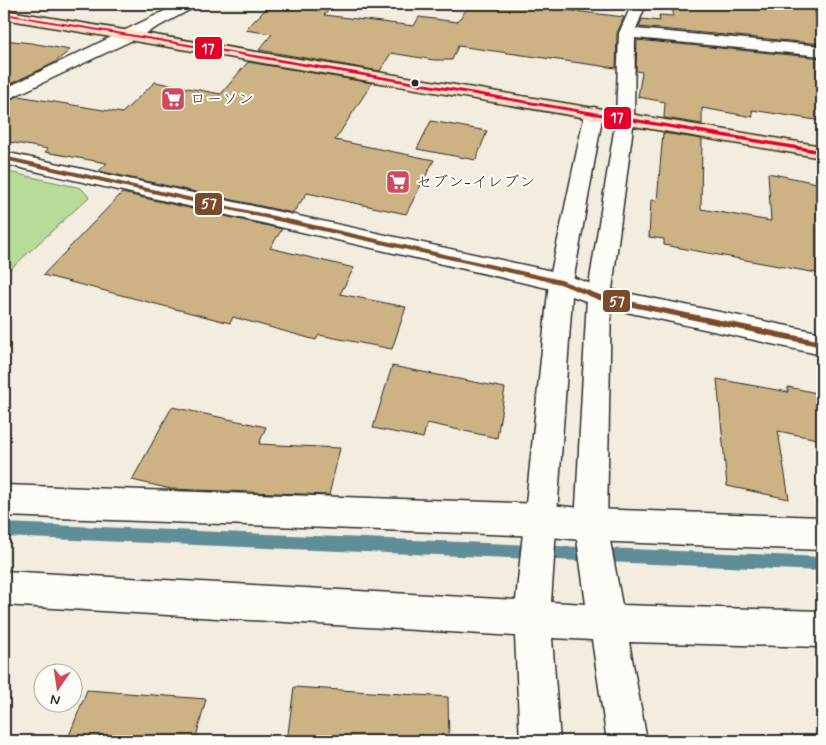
<svg xmlns="http://www.w3.org/2000/svg" width="826" height="745" font-family="Mynerve,'Klee One',sans-serif">
	<style>
		.green { fill: #b7dc97; stroke: #718461 }
		.lines { fill: none; stroke-linecap: round; stroke-linejoin: round }
		.stream { fill: #5f8d98; fill-rule: evenodd }
		.building { fill: #cdb283; stroke: #2b2b2b }
		.minor-casing { stroke: #2b2b2b; stroke-width: 3 }
		.tertiary-casing { stroke: #2b2b2b; stroke-width: 3 }
		.primary-casing { stroke: #2b2b2b; stroke-width: 3 }
		.minor { fill: #fdfcf7; fill-rule: evenodd }
		.tertiary { fill: #fdfcf7; fill-rule: evenodd }
		.primary { fill: #fedbac; fill-rule: evenodd }
		.bus-1-casing { stroke: #fdfcf7; stroke-width: 3 }
		.bus-2-casing { stroke: #fdfcf7; stroke-width: 3 }
		.bus-1 { fill: #e4002b; fill-rule: evenodd }
		.bus-2 { fill: #7a4b2a; fill-rule: evenodd }
		.bus-dot { fill: #2b2b2b; stroke: #fdfcf7; stroke-width: 2 }
		.labels { text-anchor: middle; dominant-baseline: central; stroke-width: 4; stroke-linejoin: round; paint-order: stroke }
		.far-poi-label { font-size: 16px; fill: #2b2b2b; stroke: #fdfcf7; text-anchor: start }
		.line-badge { stroke: #fdfcf7; stroke-width: 2 }
		.badge-label { font-size: 14px; text-anchor: middle; font-weight: bold; fill: #fff }
	</style>
	<rect width="100%" height="100%" fill="#f3ede0"/>
	<filter id="ink" filterUnits="userSpaceOnUse"><feTurbulence type="fractalNoise" baseFrequency=".02" numOctaves="2"/><feDisplacementMap in="SourceGraphic" scale="10" xChannelSelector="R" yChannelSelector="G"/><feConvolveMatrix kernelMatrix="1 2 1 2 8 2 1 2 1" color-interpolation-filters="sRGB"/></filter>
	<g filter="url(#ink)">
		<path class="green" d="M4,171L81,188L89,197L4,275Z"/>
		<g class="lines">
			<path class="stream" d="M4,523L822,557V571L4,537Z"/>
		</g>
		<path class="building" d="M271,4H334L324,15L414,26L419,17L457,22L471,4H516L624,17L617,33L616,68L458,46L452,60H434L391,53L380,71L259,50L272,34L245,30Z
			M673,4H811L822,27V44L639,27L642,19L660,21L659,15L673,16Z
			M4,40L31,43L70,50L54,63L4,87Z
			M637,40L822,58V121L752,110L753,117L702,108V124L664,118L665,102L638,97L642,72L636,71Z
			M248,62L372,83L335,140L434,160L406,214L307,193L293,213L99,171L107,163L45,152L48,149L4,141V103L18,96L122,113L155,82L221,94Z
			M431,121L487,131L476,160L417,149Z
			M663,133L702,139L701,209L771,221L768,173L822,184V274L664,245V239L649,237L651,200L657,201Z
			M122,193L282,229L270,248L354,268L340,294L406,307L392,349L319,335L316,340L233,317L230,323L43,275Z
			M392,366L505,388L497,438L427,423L423,438L373,428Z
			M717,379L788,392V387L822,394V440L778,431L789,499L727,486Z
			M172,407L266,427L259,444L340,448L329,495L171,489L132,480Z
			M294,687L448,697L449,741H287Z
			M87,690L206,699L195,741H67Z"/>
		<g class="lines">
			<defs>
				<path id="minor" d="M179,4H197L195,7L137,38L4,101V89Z
					M632,4H646L636,29L822,46V56L635,38L634,119L632,123L625,125L618,123L616,119L619,33Z
					M4,152L561,273L602,288L822,333V355L599,306L556,290L4,164Z
					M4,485L541,504L591,509L822,517V550L591,541L541,536L4,516Z"/>
				<path id="tertiary" d="M594,107L601,109L603,113L573,282L551,602L586,604L575,525L587,297L616,119L618,115L625,113L632,115L634,119L611,297L607,525L622,605L822,611V647L629,642L647,741H607L592,640L552,638L560,741H520L515,636L4,605V571L516,600L549,282L585,113L587,109Z"/>
				<path id="primary" d="M4,10L822,146V158L4,19Z"/>
			</defs>
			<use href="#minor" class="minor-casing"/>
			<use href="#tertiary" class="tertiary-casing"/>
			<use href="#primary" class="primary-casing"/>
			<use href="#minor" class="minor"/>
			<use href="#tertiary" class="tertiary"/>
			<use href="#primary" class="primary"/>
			<defs>
				<path id="bus-1" d="M4,13L822,150V154L4,15Z"/>
				<path id="bus-2" d="M4,156L561,280L600,295L822,341V347L599,300L560,284L4,160Z"/>
			</defs>
			<use href="#bus-1" class="bus-1-casing"/>
			<use href="#bus-2" class="bus-2-casing"/>
			<use href="#bus-1" class="bus-1"/>
			<use href="#bus-2" class="bus-2"/>
		</g>
	</g>
	<defs>
		<symbol id="supermarket-square" viewBox="-11 -11 22 22"><rect x="-9" y="-9" width="18" height="18" rx="4" fill="#d1495b" stroke="#fdfcf7"/><path d="M-6-5.5h2.5l.6 2H6L4.5 2H-2.5L-4.4-4H-6ZM-1.5 3.2a1.3 1.3 0 1 0 .1 0ZM3 3.2a1.3 1.3 0 1 0 .1 0Z" fill="#fff"/></symbol>
	</defs>
	<g fill-rule="evenodd">
		<use href="#supermarket-square" x="159" y="85" width="28" height="28"/>
		<use href="#supermarket-square" x="384" y="168" width="28" height="28"/>
	</g>
	<circle class="bus-dot" cx="415" cy="83" r="4.5"/>
	<g class="labels">
		<g class="far-poi-label">
			<text x="190" y="99">ローソン</text>
			<text x="416" y="182">セブン-イレブン</text>
		</g>
	</g>
	<g class="line-badge">
		<rect x="194" y="36" width="29" height="24" rx="5" fill="#e4002b"/>
		<rect x="603" y="106" width="29" height="24" rx="5" fill="#e4002b"/>
		<rect x="194" y="192" width="29" height="24" rx="5" fill="#7a4b2a"/>
		<rect x="602" y="289" width="29" height="24" rx="5" fill="#7a4b2a"/>
	</g>
	<g class="badge-label">
		<text x="208" y="53">17</text>
		<text x="617" y="122">17</text>
		<text x="209" y="208">57</text>
		<text x="617" y="306">57</text>
	</g>
	<rect width="826" height="745" fill="none" stroke="#fdfcf7" stroke-width="20"/>
	<rect x="10" y="10" width="806" height="725" fill="none" stroke="#2b2b2b" stroke-width="2" filter="url(#ink)"/>
	<g transform="translate(58 688) rotate(193)"><circle r="24" fill="#fdfcf7" stroke="#a9a8a5"/>
	<path d="M0-4L9 19L0 12L-9 19Z" fill="#d1495b"/>
	<text y="-8" font-size="14" font-weight="bold" text-anchor="middle" fill="#2b2b2b">N</text>
	</g>
</svg>
